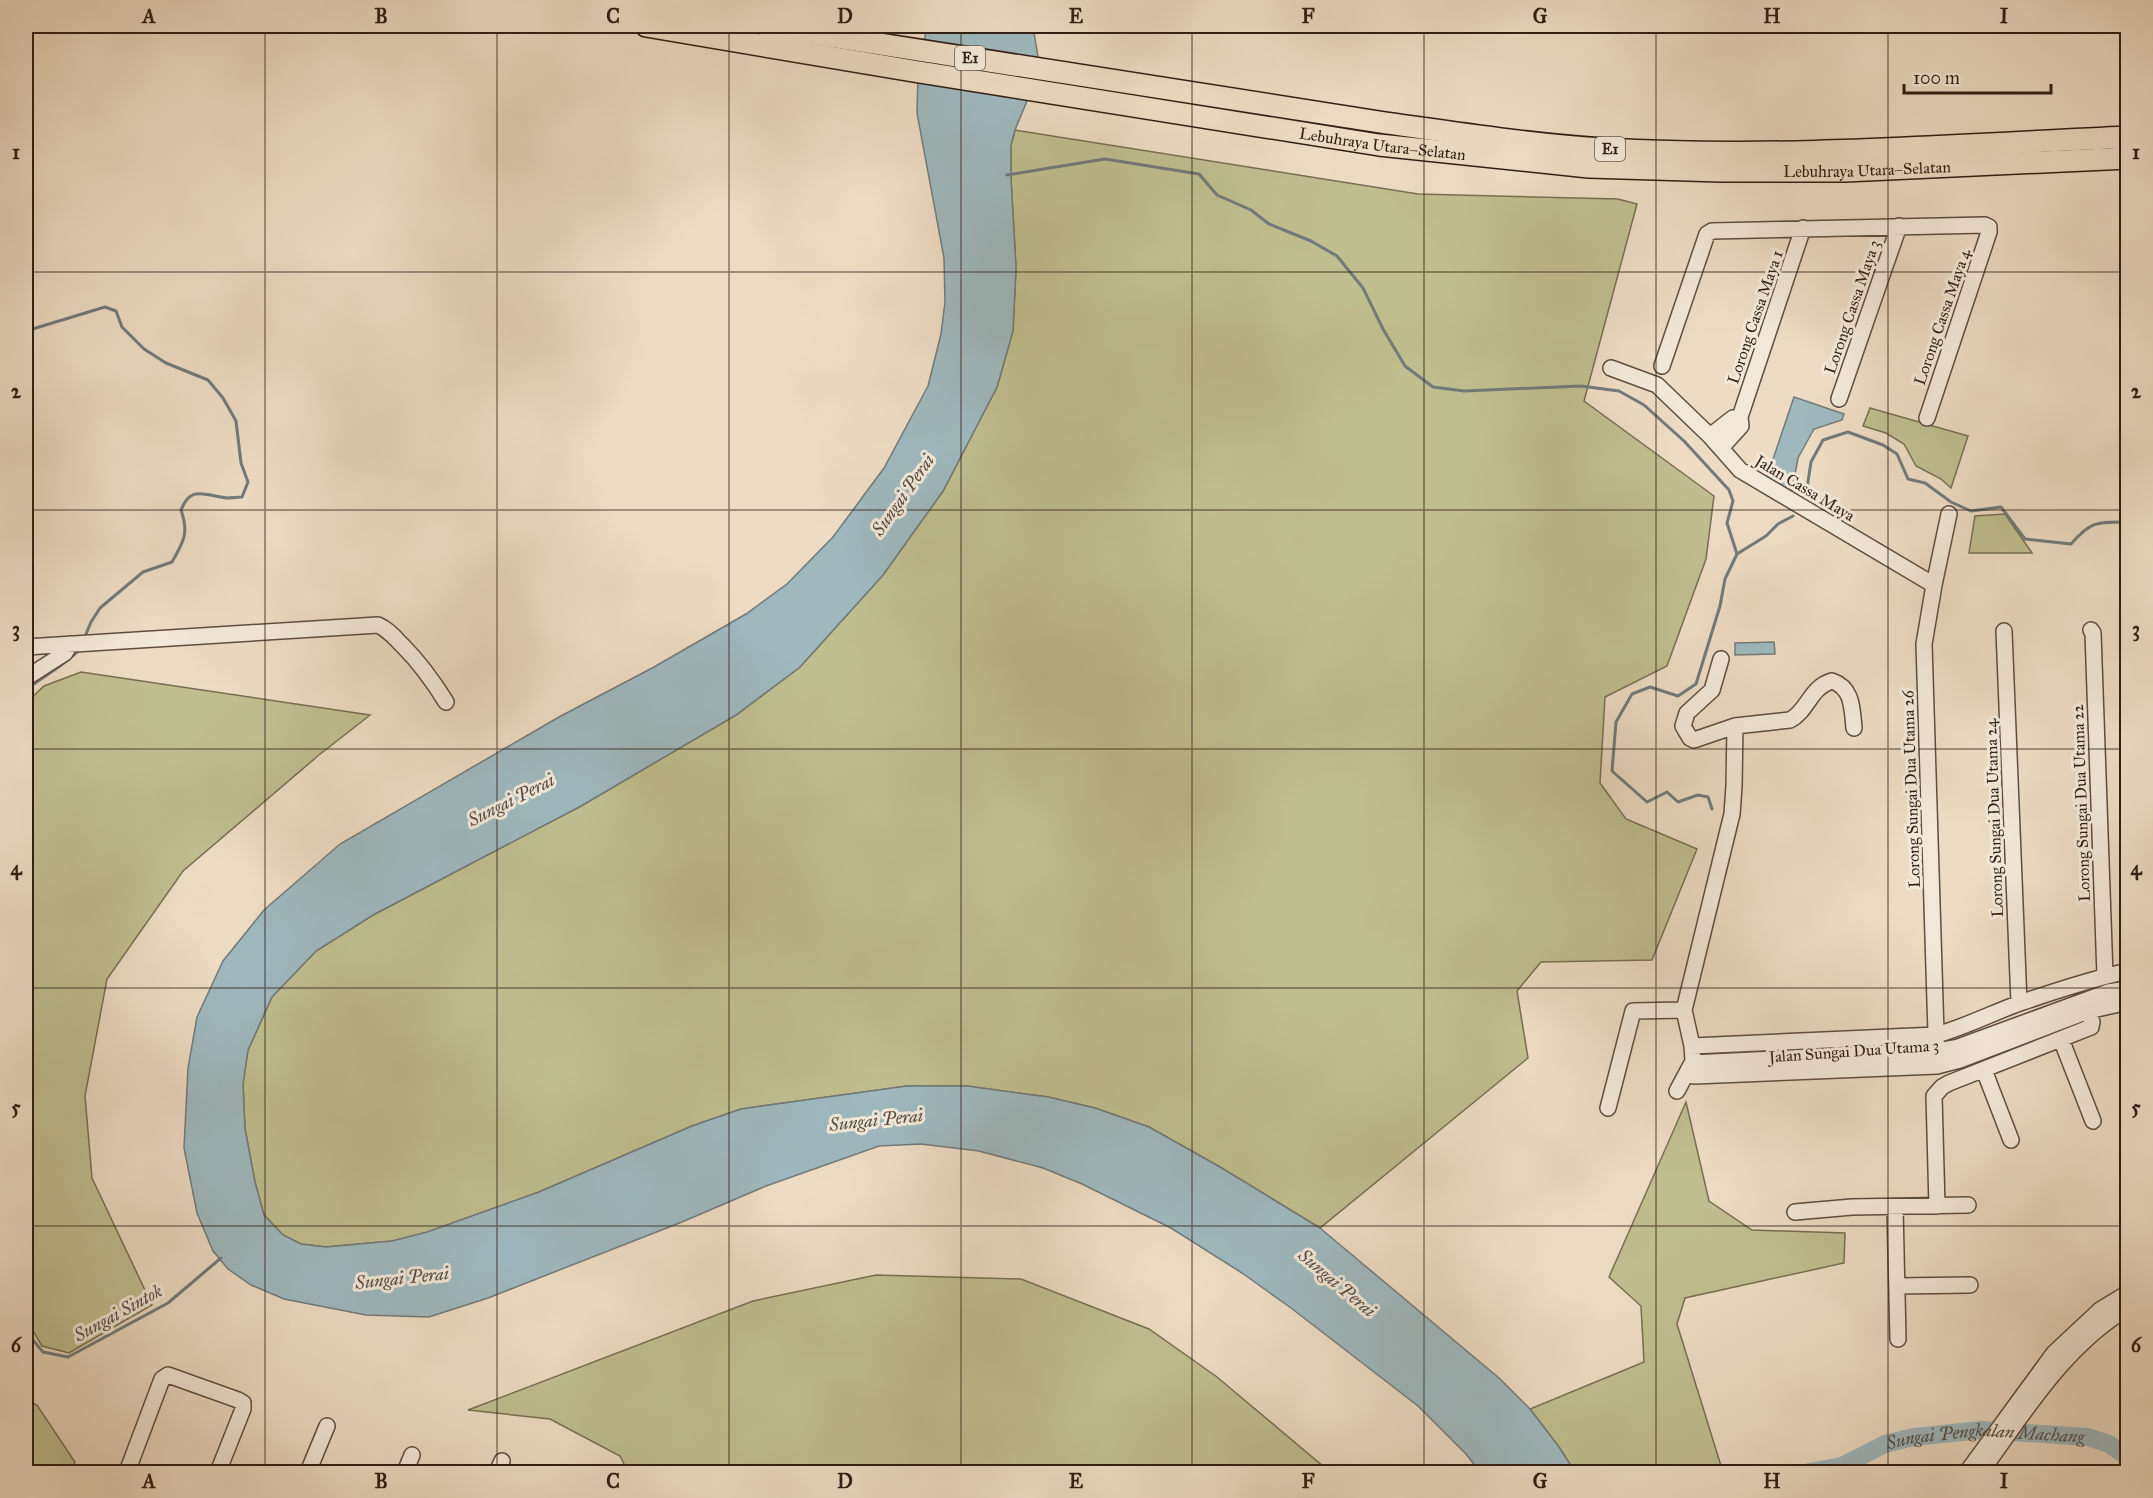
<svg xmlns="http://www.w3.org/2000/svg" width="2153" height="1498" font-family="'IM FELL Great Primer',serif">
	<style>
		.green { fill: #bfbe8f; stroke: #786e52; stroke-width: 1.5 }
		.water { fill: #9eb8be; stroke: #727a7a; stroke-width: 1.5 }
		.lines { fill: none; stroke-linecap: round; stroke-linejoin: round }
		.stream { stroke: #727a7a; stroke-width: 3 }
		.river { stroke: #9eb8be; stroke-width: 18 }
		.minor-casing { stroke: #5f4d40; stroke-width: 18 }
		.highway-casing { stroke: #301e14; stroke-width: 24 }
		.minor { stroke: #f3e8d8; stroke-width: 15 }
		.highway { stroke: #eddbc3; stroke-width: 21 }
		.grid { fill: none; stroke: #301e14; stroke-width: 1.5; stroke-opacity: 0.55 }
		.labels { text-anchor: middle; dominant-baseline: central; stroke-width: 6; stroke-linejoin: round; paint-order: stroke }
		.shield { fill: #f3e8d8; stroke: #6a5b4f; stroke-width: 1.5 }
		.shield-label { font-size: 15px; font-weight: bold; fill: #301e14 }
		.street-label { font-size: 16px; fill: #301e14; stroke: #f3e8d8 }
		.water-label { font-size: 18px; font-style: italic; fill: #514c47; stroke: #f3e8d8 }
		.neatline { fill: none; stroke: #301e14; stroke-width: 2 }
		.grid-label { font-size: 20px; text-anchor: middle; font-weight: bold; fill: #301e14 }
	</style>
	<rect width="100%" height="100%" fill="#eddbc3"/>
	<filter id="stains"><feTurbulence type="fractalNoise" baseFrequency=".00333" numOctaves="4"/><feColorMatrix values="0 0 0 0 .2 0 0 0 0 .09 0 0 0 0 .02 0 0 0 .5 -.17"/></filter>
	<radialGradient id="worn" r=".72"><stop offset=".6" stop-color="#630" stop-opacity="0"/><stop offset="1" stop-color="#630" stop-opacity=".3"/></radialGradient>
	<path class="green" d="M1015,130L1418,194L1618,199L1637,204L1584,401L1714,496L1706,559L1667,666L1605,697L1600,783L1626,819L1697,849L1652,960L1541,962L1517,991L1528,1058L1320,1228L1220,1167L1149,1127L1095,1108L1048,1097L967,1086H907L741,1109L692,1126L539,1192L427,1233L392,1241L326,1247L301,1244L283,1235L264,1215L255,1182L245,1129L243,1084L248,1050L272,997L316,951L373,915L581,806L736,715L800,667L883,575L943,491L997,387L1013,331L1016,268L1011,178V145Z
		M1870,408L1968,436L1951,488L1941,479L1916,466L1904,444L1886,433L1863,426Z
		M26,449L29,451L26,535Z
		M2005,514L2032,553H1969L1975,516Z
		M81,672L370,715L319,755L183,871L107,979L85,1096L92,1178L152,1305L69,1353L42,1346L26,1319V703L44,686Z
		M1686,1102L1709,1201L1752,1230L1845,1233L1844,1263L1685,1298L1677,1324L1722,1469L1713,1472H1575L1559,1447L1530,1409L1644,1362L1641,1306L1609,1277Z
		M876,1275L1021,1279L1149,1329L1217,1377L1330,1472H628L620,1456L550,1419L468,1410L753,1301Z
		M26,1400L37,1405L75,1462L71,1472H26Z"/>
	<path class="water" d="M927,26H1033L1038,57L1036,79L1015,130L1011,145V178L1016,268L1013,331L997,387L943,491L883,575L800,667L736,715L581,806L373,915L316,951L272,997L248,1050L243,1084L245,1129L255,1182L264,1215L283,1235L301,1244L326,1247L392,1241L427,1232L539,1192L692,1126L741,1109L907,1086H967L1048,1097L1095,1108L1149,1127L1220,1167L1320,1228L1499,1378L1530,1409L1559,1447L1575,1472H1480L1466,1454L1418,1406L1291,1308L1242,1273L1171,1228L1082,1184L1043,1168L979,1151L921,1144L879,1146L766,1186L682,1222L488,1298L429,1317L366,1315L284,1299L251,1285L228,1269L213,1251L197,1213L184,1148L188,1068L197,1017L223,961L264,910L340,844L559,717L654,667L746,614L787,584L833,537L884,468L928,386L941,334L945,302L944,258L917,113L918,75Z
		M1794,397L1844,414L1842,420L1814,429L1798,458L1792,491L1767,477Z
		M1774,642L1775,654L1735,655V643Z"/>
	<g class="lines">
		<path class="stream" d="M1007,175L1105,159L1199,174L1217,195L1251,210L1269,224L1311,241L1337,256L1363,288L1383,329L1405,366L1433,387L1464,391L1581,386L1619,391L1644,405L1684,441L1729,490L1733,501L1727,523L1737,554L1725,579L1720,606L1696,684L1678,696L1650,687L1632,694L1616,722L1612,771L1647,802L1667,792L1678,802L1698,795L1708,797L1712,809
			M26,331L105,307L116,311L122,327L144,349L166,363L208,380L223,398L236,421L241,463L248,482L242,497C237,497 232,498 227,498C206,496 191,484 181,510C189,533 184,541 172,562L143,572L100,608L91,622L84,639
			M1806,495L1811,462L1823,440L1848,432L1883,445L1897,454L1908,479L1925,483L1951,502L1971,511L2001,507L2025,539L2071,544C2091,521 2097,522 2128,522
			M1737,554L1766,536L1778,524L1793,516
			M26,690C43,676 64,666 79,650
			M26,1332L43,1352L68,1357L168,1303L221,1258"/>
		<path class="river" id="s1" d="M1809,1472L1842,1466L1885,1444L1914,1437L1981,1430L2088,1437L2109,1444L2128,1457"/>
		<defs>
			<path id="minor" d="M1662,366L1707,234L1712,231L1985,225L1989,227V232L1927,418
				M1611,368L1657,385L1710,436L1740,470L1934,585
				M1839,399L1899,226
				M1710,436L1733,418L1740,417
				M1721,448L1741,426L1740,417L1803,228
				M2091,630L2093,633L2105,976
				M2004,631L2019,1003
				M26,647L378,625C389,630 394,637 403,646C420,663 433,681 446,702
				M1721,659L1712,690L1687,713L1683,726L1690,738L1694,740L1735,726L1790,720C1808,711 1810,687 1832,681C1853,688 1852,709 1854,728
				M26,678L65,653L70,644
				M1735,726L1734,786L1732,814L1684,1010L1692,1046L1694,1076L1937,1066L1960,1060L2088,1011L2128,1002
				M2061,1039L2093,1121
				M1692,1046L1936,1035C1965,1027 1992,1013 2020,1003C2055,991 2091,979 2128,971
				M1692,1063L1937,1051L1958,1047L2108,992L2128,989
				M1937,1066L1924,644L1934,585L1949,514
				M1984,1070L2011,1140
				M1677,1091L1692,1063
				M1608,1108L1633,1011L1684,1010
				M1937,1206L1934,1096L1942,1087L1949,1083L2091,1027L2092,1022L2088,1011
				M1895,1207L1898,1339
				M1795,1212L1852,1207L1968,1205
				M1897,1286L1970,1285
				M127,1472L162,1379L168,1375L238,1400L243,1403V1409L218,1472
				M308,1472L327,1426
				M405,1472L412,1455
				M497,1472L502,1461
				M1967,1472L2054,1353L2100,1310L2128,1293
				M1981,1472C2023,1414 2065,1345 2128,1308"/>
			<g id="highway">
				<path id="s2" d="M646,26L913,71L1379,145L1589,167L1721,171H1845L2128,158"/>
				<path d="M765,26L1386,123C1459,133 1533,145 1606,149C1780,159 1954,145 2128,137"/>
			</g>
		</defs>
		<use href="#minor" class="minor-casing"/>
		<use href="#highway" class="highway-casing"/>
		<use href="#minor" class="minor"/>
		<use href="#highway" class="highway"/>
	</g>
	<path class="grid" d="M265,26V1472M497,26V1472M729,26V1472M961,26V1472M1192,26V1472M1424,26V1472M1656,26V1472M1888,26V1472M26,272H2128M26,510H2128M26,749H2128M26,988H2128M26,1226H2128"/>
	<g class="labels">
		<g class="shield">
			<rect x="955" y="46" width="30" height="24" rx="4.5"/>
			<rect x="1595" y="137" width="30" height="24" rx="4.5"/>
		</g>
		<g class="shield-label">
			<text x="970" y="58">E1</text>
			<text x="1610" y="149">E1</text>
		</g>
		<g class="street-label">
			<text stroke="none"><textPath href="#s2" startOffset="746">Lebuhraya Utara–Selatan</textPath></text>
			<text stroke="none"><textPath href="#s2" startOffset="1232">Lebuhraya Utara–Selatan</textPath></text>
			<text transform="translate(1852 307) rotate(-71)">Lorong Cassa Maya 3</text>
			<text transform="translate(1755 317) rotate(-71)">Lorong Cassa Maya 1</text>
			<text transform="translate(1942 317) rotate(-71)">Lorong Cassa Maya 4</text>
			<text transform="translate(1805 488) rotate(31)">Jalan Cassa Maya</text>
			<text transform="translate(1911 789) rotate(-92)">Lorong Sungai Dua Utama 26</text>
			<text transform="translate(2081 803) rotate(-92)">Lorong Sungai Dua Utama 22</text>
			<text transform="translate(1994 818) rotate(-92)">Lorong Sungai Dua Utama 24</text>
			<text transform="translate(1854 1051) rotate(-4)">Jalan Sungai Dua Utama 3</text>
		</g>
		<g class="water-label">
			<text transform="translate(903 495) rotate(-55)">Sungai Perai</text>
			<text transform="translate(511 800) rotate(-27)">Sungai Perai</text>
			<text transform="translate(876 1120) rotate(-6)">Sungai Perai</text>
			<text transform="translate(402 1278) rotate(-6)">Sungai Perai</text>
			<text transform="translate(1337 1283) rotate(40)">Sungai Perai</text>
			<text transform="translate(118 1313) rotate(-29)">Sungai Sintok</text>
			<text stroke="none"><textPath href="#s1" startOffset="183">Sungai Pengkalan Machang</textPath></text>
		</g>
	</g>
	<rect width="2153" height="1498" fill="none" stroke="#eddbc3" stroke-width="66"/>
	<path d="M1904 84v9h147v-9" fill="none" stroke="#301e14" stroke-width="3"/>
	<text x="1913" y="84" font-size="18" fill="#301e14" stroke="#f3e8d8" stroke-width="4.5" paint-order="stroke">100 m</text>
	<rect x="33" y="33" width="2087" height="1432" class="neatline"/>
	<g class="grid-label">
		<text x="149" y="23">A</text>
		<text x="381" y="23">B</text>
		<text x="613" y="23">C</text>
		<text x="845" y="23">D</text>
		<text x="1076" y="23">E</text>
		<text x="1308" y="23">F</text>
		<text x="1540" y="23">G</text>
		<text x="1772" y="23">H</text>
		<text x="2004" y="23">I</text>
		<text x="16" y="159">1</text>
		<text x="2136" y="159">1</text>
		<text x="16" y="398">2</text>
		<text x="2136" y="398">2</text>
		<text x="16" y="636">3</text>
		<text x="2136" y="636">3</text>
		<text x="16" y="875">4</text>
		<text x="2136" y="875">4</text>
		<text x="16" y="1114">5</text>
		<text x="2136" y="1114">5</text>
		<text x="16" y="1352">6</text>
		<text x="2136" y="1352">6</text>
		<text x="149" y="1488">A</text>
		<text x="381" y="1488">B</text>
		<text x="613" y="1488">C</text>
		<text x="845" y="1488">D</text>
		<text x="1076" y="1488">E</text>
		<text x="1308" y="1488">F</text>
		<text x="1540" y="1488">G</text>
		<text x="1772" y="1488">H</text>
		<text x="2004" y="1488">I</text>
	</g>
	<rect width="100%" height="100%" filter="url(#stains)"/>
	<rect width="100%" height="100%" fill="url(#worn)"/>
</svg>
